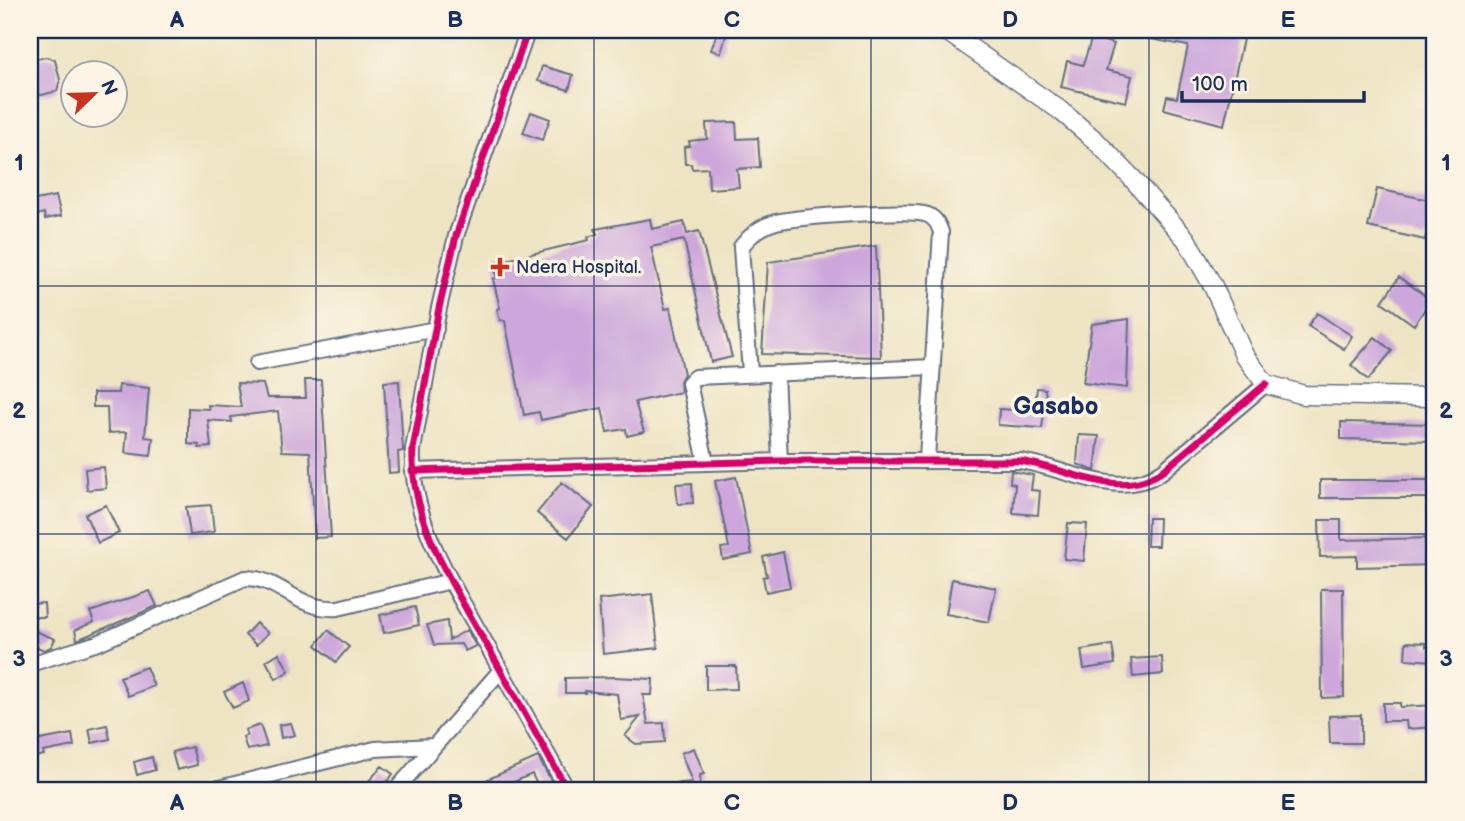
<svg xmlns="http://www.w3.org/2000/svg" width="1465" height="821" font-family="'Balsamiq Sans',sans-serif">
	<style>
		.building { fill: #cda7db }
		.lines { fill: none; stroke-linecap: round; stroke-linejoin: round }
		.minor-casing { stroke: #646e81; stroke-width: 18 }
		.major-casing { stroke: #646e81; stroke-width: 21 }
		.minor { stroke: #fff; stroke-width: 14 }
		.major { stroke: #fff; stroke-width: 18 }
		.cycleway-casing { stroke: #fcf5e5; stroke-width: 11 }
		.cycleway { stroke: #d6006c; stroke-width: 7 }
		.grid { fill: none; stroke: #1b2f5e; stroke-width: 2; stroke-opacity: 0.55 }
		.poi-dot { fill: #c8321e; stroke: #fcf5e5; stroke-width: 2.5 }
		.labels { text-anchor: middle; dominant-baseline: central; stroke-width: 7; stroke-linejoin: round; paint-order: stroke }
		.poi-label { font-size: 18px; fill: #1b2f5e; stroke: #fcf5e5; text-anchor: start }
		.district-label { font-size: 24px; font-weight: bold; fill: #1b2f5e; stroke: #fcf5e5 }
		.neatline { fill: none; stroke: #1b2f5e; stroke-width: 2.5 }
		.grid-label { font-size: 23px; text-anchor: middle; font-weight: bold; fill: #1b2f5e }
	</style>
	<rect width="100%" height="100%" fill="#fcf5e5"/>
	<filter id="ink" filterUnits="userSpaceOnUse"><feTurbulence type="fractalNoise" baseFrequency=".0143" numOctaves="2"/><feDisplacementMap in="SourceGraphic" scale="14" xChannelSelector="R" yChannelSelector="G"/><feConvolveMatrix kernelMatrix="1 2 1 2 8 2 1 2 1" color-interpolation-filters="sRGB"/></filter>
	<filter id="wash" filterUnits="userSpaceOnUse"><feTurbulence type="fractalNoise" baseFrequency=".00686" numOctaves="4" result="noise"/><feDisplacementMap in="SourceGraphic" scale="28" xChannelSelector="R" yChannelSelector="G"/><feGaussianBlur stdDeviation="1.57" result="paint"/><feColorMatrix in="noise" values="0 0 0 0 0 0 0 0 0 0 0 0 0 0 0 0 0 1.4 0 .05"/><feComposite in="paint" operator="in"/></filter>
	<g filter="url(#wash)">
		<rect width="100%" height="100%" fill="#ede4c3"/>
		<g id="blocks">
			<path class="building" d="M718,30L727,32L721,53L711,50Z
				M1129,30H1245L1224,125L1164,109L1167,96L1177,98L1188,46L1129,35Z
				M1092,37L1114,44L1106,70L1132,76L1126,102L1061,87L1067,61L1083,65Z
				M47,57L55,60L60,80L57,91L42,95L30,93V60Z
				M542,66L573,75L569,90L538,81Z
				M531,112L550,119L542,140L523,133Z
				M736,122L737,139L758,138L760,167L737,169L739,187L709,189L708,168L692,169L691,164H685L684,147L690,146L689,141L707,139L706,123Z
				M1377,189L1434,201L1425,240L1368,227Z
				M56,196L61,216L45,219L44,213L30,217V201Z
				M650,219L652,229L684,222L687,234L699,231L732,357L711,362L684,240L651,247L665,309L670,308L684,374L680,381L681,392L635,402L644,432L627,436L626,429L607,432L602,408L541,420L539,412L524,415L505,321L500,320L497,309L500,308L493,279L497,278L494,263L589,240L588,237L597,234L595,229Z
				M876,246L881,357L762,354L768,262Z
				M1399,277L1431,300L1414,325L1382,302Z
				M1317,313L1352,336L1344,349L1308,326Z
				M1129,319L1127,388L1083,383L1092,324Z
				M1375,337L1392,351L1368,380L1351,365Z
				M305,380H321L331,537L315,538L310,452L282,451L278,411L231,417L232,422L208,420L211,447L199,448V445L188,444V408L209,409L208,405L241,407L237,383L263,384L267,398H306Z
				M399,381L403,451L398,452L399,472L389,473L384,382Z
				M119,385L149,388L145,437L153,438L151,456L125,453L127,432L108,433L107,407H93V393H118Z
				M1037,388L1045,389L1046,398L1042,428L998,425L999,409L1034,411Z
				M1341,422L1435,424V441L1341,439Z
				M1079,435L1099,436L1095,471L1077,464Z
				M104,467L106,488L87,490L85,469Z
				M1011,471L1033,475L1031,490L1040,491L1038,515L1013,513L1015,484L1010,483Z
				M736,477L752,554L723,560L721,548L729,547L715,481Z
				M1320,480H1435V498H1320Z
				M562,482L593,507L568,538L537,513Z
				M692,483L693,503L678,504L676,484Z
				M106,505L119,533L98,543L85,514Z
				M211,505L214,532L190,535L186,507Z
				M1148,518H1159L1158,546H1147Z
				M1319,520H1341V540L1435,538V565L1357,567V556L1320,557Z
				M1068,523L1087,524L1084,561L1064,559Z
				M783,552L790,587L766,592L763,577L767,576L763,557Z
				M952,579L996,588L989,622L946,614Z
				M1321,589H1343L1344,697L1322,698Z
				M150,591L157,606L77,640L75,630L94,622L90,612Z
				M652,594L658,648L603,654L599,600Z
				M44,603L45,617H31L30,604Z
				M415,607L419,625L384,633L380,615Z
				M447,621L449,640L467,630L476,646L465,651L461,644L434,645L427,625Z
				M256,623L268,633L256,645L245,635Z
				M30,629L55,639L51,647L44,650L30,644Z
				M328,630L349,647L336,662L316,645Z
				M1406,642L1426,643V647H1435V661L1405,659Z
				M1112,645L1115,664L1084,669L1081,650Z
				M279,653L289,671L276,679L266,661Z
				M1162,657L1163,674L1133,677L1131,659Z
				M706,666H736L737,689L706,690Z
				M146,667L154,686L128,696L120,677Z
				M614,677L653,679L652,695H643L648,724L664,723L665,742L636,744L625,736L640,717L621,720L617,694L585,691V693H565V678Z
				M243,683L249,701L233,708L224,692Z
				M1383,703H1400V707L1435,705V727L1407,729L1406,721H1383Z
				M1361,715V743H1330L1329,716Z
				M291,723L295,735L281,738L279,725Z
				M107,725L110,739L92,743L89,729Z
				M260,725L267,746L247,750L243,737L247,735L245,730Z
				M72,734L74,746L43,752L44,755L30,758V739L39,737L40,740Z
				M192,747L197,765L177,770L172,752Z
				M694,748L704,774L700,775L701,791H672V784L692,782L681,753Z
				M152,757L155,770L137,775L134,762Z
				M538,757L557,791H540L532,774L504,786L507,791H491L486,780Z
				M382,766L393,774L380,791H360Z"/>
		</g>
	</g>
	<g filter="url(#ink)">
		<use href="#blocks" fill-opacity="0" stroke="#646e81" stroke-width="2"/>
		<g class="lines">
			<defs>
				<path id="minor" d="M528,30L456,236L439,308L413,449C409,522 456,589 490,651C516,698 542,744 568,791
					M257,363L436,329
					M750,373L741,247C750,235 761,226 776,222C798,217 911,208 928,215C936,219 938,224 941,232L927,459
					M776,373L780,461
					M706,462L689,383L695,377L933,367
					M412,471L780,461H1019C1067,467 1120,503 1164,470L1266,384
					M30,664L98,643L245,578C280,577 296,611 338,608L451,581
					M207,791L375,749L433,746
					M395,791L501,670"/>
				<path id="major" d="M945,30L1061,111L1096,141L1131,177L1186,239L1213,286L1244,355L1266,384L1304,395L1435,397"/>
			</defs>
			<use href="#minor" class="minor-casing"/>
			<use href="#major" class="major-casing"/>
			<use href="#minor" class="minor"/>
			<use href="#major" class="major"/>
			<defs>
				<path id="cycleway" d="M528,30L456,236L439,308L413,449C409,522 456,589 490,651C516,698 542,744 568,791
					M412,471L780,461H1019C1067,467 1120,503 1164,470L1266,384"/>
			</defs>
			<use href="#cycleway" class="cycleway-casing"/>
			<use href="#cycleway" class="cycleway"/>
		</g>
	</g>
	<path class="grid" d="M316,30V791M594,30V791M871,30V791M1149,30V791M30,286H1435M30,534H1435"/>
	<path class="poi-dot" d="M496.5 256.5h7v7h7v7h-7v7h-7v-7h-7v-7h7z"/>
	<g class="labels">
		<g class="poi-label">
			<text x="516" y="267">Ndera Hospital.</text>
		</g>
		<g class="district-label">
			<text x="1056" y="406">Gasabo</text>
		</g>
	</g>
	<rect width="1465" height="821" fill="none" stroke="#fcf5e5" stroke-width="77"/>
	<g transform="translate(94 94) rotate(67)"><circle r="33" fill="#fcf5e5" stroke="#a2a6af" stroke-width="2"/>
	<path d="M0-5L12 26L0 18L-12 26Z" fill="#c8321e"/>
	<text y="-10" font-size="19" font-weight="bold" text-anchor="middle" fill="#1b2f5e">N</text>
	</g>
	<path d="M1182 91v10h182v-10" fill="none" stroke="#1b2f5e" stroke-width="3.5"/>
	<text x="1192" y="91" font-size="21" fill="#1b2f5e" stroke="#fcf5e5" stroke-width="5" paint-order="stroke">100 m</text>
	<rect x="38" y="38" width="1388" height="744" class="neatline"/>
	<g class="grid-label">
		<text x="177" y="27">A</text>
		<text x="455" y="27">B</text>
		<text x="732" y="27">C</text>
		<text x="1010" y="27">D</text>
		<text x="1288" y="27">E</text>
		<text x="19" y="170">1</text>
		<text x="1446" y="170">1</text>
		<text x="19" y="418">2</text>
		<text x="1446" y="418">2</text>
		<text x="19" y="666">3</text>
		<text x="1446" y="666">3</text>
		<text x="177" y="810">A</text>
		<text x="455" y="810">B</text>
		<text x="732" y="810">C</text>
		<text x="1010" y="810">D</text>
		<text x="1288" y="810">E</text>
	</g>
</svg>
